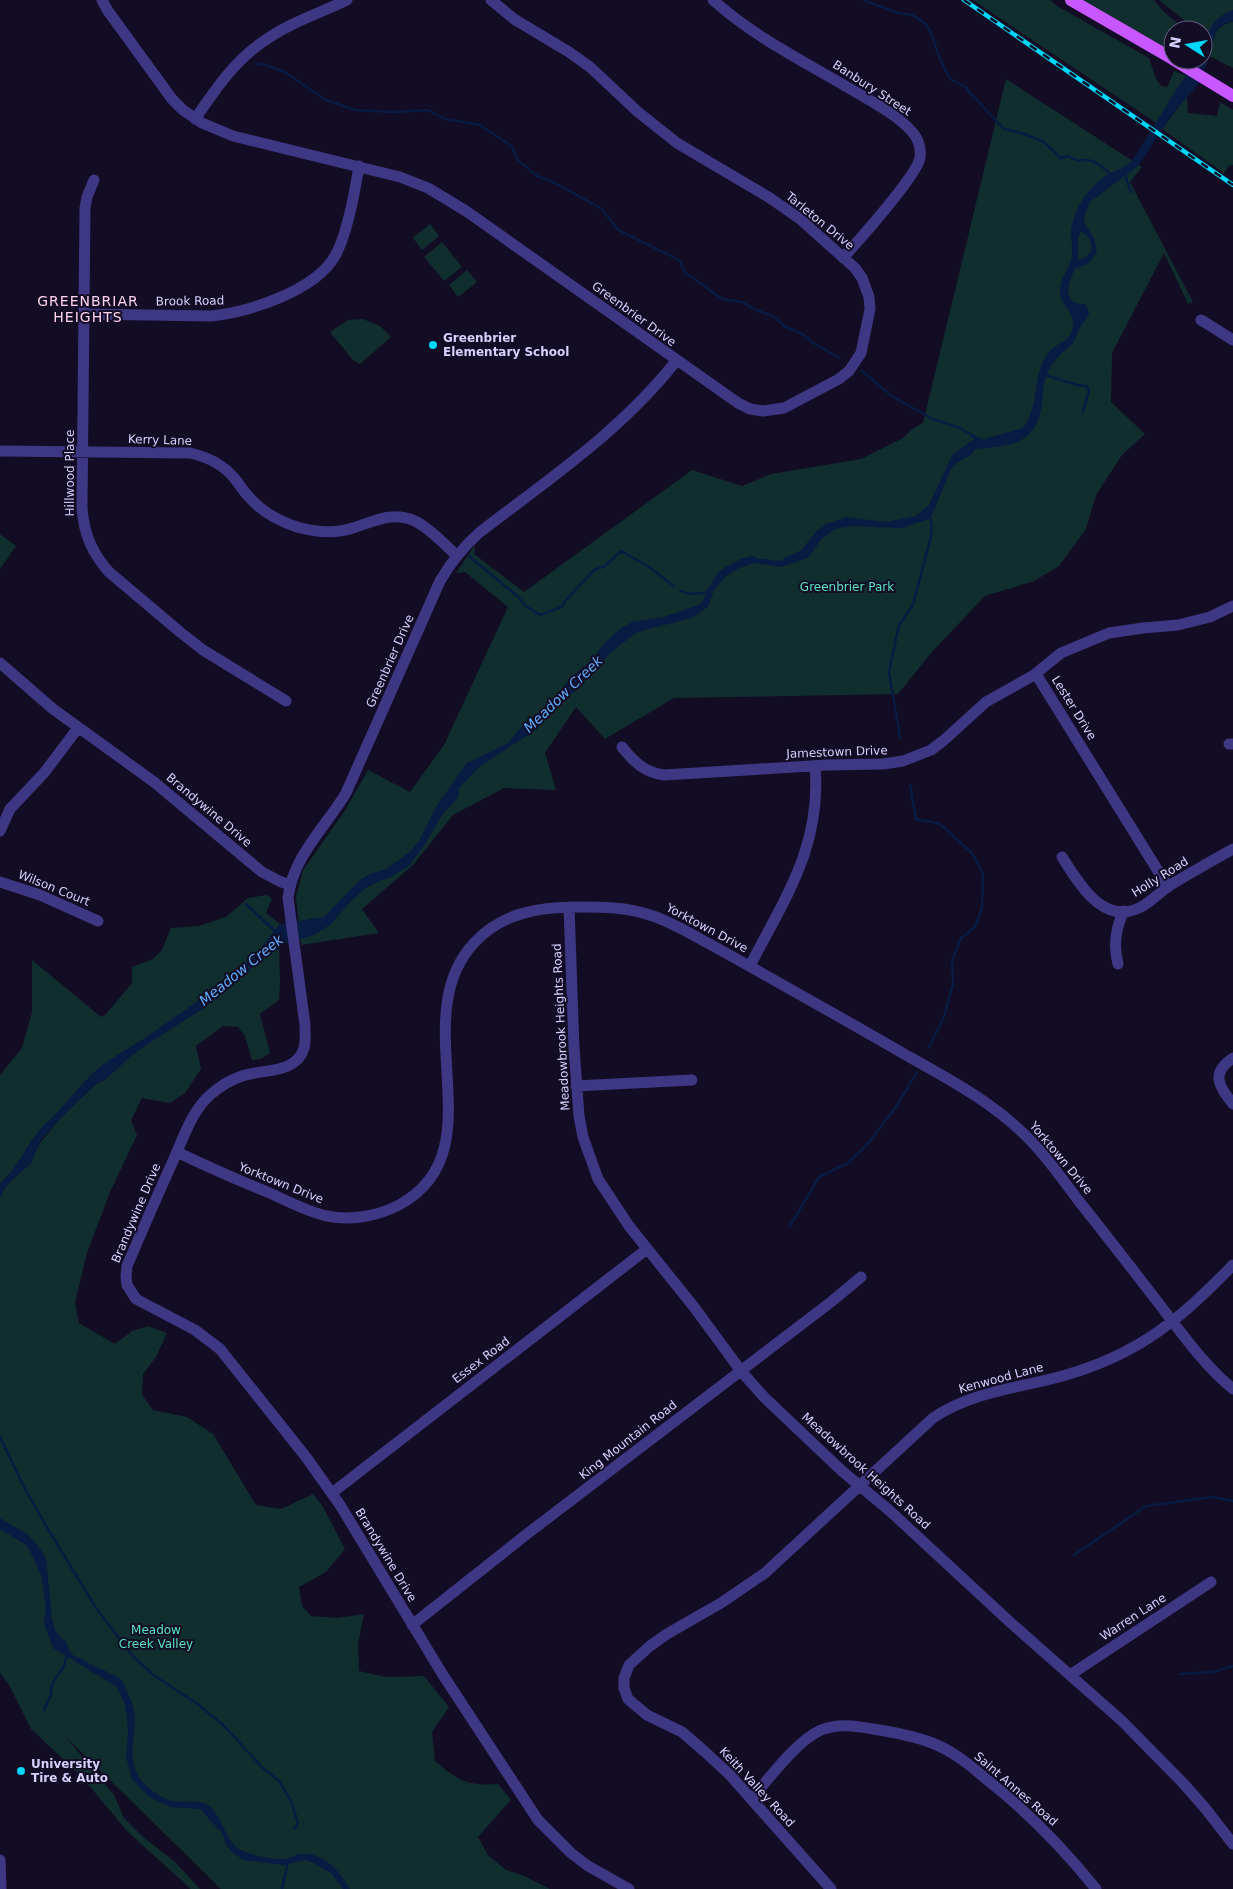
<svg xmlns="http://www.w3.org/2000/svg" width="1233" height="1889" font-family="'DejaVu Sans',sans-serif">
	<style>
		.green { fill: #102e2e }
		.water { fill: #081b42; fill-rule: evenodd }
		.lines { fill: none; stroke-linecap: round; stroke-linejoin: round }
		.stream { stroke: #081b42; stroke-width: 2.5 }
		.minor { stroke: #3e3784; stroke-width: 11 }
		.major { stroke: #c857ff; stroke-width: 12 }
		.rail-casing { stroke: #00d7fb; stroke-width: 4.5 }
		.rail { stroke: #120d24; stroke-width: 2.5; stroke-dasharray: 8; stroke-linecap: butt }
		.poi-dot { fill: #00d7fb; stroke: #120d24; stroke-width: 2 }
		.labels { text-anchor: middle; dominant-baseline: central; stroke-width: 4; stroke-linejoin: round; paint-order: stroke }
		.street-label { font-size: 12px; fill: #d8d0ff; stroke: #120d24 }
		.poi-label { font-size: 12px; font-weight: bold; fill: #d8d0ff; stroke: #120d24; text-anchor: start }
		.park-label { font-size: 12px; fill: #59e3c6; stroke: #120d24 }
		.neighbourhood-label { font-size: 14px; letter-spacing: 1px; fill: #ffd2ed; stroke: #120d24 }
		.water-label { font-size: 14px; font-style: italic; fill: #5eadff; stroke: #120d24 }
	</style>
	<rect width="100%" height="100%" fill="#120d24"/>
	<path class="green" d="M973,0H1050L1057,6L1149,58L1156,79L1161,86L1167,87L1174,71L1187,76L1156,123Z
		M1081,0H1154L1164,12L1181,26V30H1173V52Z
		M1159,0H1233V10C1212,18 1212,30 1203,48V30H1187L1184,20Z
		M1233,22V68L1209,56C1212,39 1214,25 1233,22Z
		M1006,79L1142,167L1130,182L1193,302L1188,304L1164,253L1112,353L1111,402L1145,434L1122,455L1096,495L1086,529L1059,566L1034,581L985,596L932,652L898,694L674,698L605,739L576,707L545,753L556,790L504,788L453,815L413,865L362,909L379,933L301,945L296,897L303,870L344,812L368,770L410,792L444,745L508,607L465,572L456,573L475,545L474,554L524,592L692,470L742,486L771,474L861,459L903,438L912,429L923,423Z
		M1187,96L1188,113L1217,116L1220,102L1233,110V165L1229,166L1224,173L1162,129Z
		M430,224L439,236L422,250L413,238Z
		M442,242L462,267L444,281L424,257Z
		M467,270L477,282L458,297L449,285Z
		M363,319L380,326L391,337L360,364L353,360L330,332L348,320Z
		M0,534L16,546L0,569Z
		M267,895L272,899L266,913L280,924L272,935L273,936L238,974L159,1036L199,1011L236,982L264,956L279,945L280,982L279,1000L260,1014L270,1053L261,1059L252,1060L245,1036L238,1027L223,1026L196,1046L201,1069L185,1093L170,1103L142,1098L131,1120L137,1135L110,1192L87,1253L75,1303L79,1323L115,1344L132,1331L148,1326L167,1333L156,1357L143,1374L142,1395L153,1410L187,1417L213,1434L256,1505L281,1509L313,1494L322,1505L345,1549L326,1572L299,1587L302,1606L311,1616L337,1618L364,1614L358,1644L359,1671L386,1677L424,1676L449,1707L432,1732L435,1761C459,1781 466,1786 498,1784L511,1800L478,1837L488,1855L506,1870L522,1875L550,1889H221L66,1737L114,1795L124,1818L143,1837L174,1861L200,1889H191L128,1832L81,1776L31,1729L9,1685L0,1673V1198L5,1187L60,1118L95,1085L106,1079L107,1069L36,1135L15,1173L12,1171L0,1184V1075L22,1048L32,1012V960L101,1017L105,1015L132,983V967L153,959L162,950L171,928L199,926L226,917L248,898Z"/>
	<path class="water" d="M1233,10V22L1226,23L1218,28L1211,47L1206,65L1197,86L1173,113L1138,166L1090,202L1085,214L1084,222L1094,238L1097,252L1088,264L1075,269C1068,283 1061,304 1084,304C1094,313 1087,318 1081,326C1077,331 1077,338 1073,343C1067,350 1059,354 1054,362C1051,366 1048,371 1046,375C1040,396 1046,420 1027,436C1014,447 991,447 975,449L971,455L958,462L951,469L932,515L929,519L901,528L853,526L840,528L832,531L820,541L808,558L781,567L755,563L739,568L725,577L714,590L708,607L692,618L637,632L609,654L586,678L583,685L554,707L536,730L480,766L458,789L459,795L455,801L442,815L425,844L410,865L391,877L379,881L366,888L351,901L330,925L314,935L279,945L264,956L236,982L199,1011L148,1044L130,1057L106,1079L95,1085L60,1118L41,1140L31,1163L5,1187L0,1198V1184C21,1165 30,1134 52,1118C69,1100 85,1078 105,1063C118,1054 133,1046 146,1037C178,1015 210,993 239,970C255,957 267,940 280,924L324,917L360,880L370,874L386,869L411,851L419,841L437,805L467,763L508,743L521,727L548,706L571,677L592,660L604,644L620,629L632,622L664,617L699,605L703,601L707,590L719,571L740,559L752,556L757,558L779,561L801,550L817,531L826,524L846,517L886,522L916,516L929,505L952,455L977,437L984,439L1023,428C1036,411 1034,390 1040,370C1042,364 1046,354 1051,350C1060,341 1071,343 1073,326C1075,311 1060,305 1060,292C1060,276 1070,269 1072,256C1073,249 1071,240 1071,233C1073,210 1085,192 1103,178C1112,171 1123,169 1132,161L1176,90L1197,60H1203C1203,37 1210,19 1233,10ZM1081,231L1090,239L1092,250L1085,258L1078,259V238Z
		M0,1518L27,1534L38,1546L46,1558L52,1619L55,1630L63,1640L66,1641C68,1645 68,1649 70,1652C73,1656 79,1658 83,1660C93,1667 111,1672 120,1679C125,1684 129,1696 132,1703C142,1731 118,1762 149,1788C156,1794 164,1799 172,1801C184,1804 199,1798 209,1806C223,1816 225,1844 243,1851C256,1856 273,1860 287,1859C292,1858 295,1854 301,1854C323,1852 340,1871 350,1889H343L332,1874L312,1862L305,1860L284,1865L243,1860L232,1852L226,1845L223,1834L200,1809L171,1807L164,1804L148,1796L132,1779L126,1757L128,1733L127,1717L125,1705L117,1687L53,1648L45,1627L44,1619L46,1611L42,1578L30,1551L26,1545L0,1529Z"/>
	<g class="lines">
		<path class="stream" d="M863,0L899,13L912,15L925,23L931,32L939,57L950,79L966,87L969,92L1004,129L1022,133L1044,142L1061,158L1068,156C1081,164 1081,158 1092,161C1099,163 1106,170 1112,175
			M256,64L266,65L285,72L326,100L355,110L394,112L428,110L445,119L480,125L512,146L517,159L537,176L553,182L602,209L618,230L679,260L685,272L722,299L742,302L754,309L774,317L784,326L804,335L813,343L840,358
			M1124,172L1131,192
			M862,371L893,397L933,419L960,428L972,435L976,439
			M1045,375L1077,385L1087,386L1089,390L1083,412
			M469,556L517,596L526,606L540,615L562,607L566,600L594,570L605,566L621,551L646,565L674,586
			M681,591C689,596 699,593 709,592
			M900,737L889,672L899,625L913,605L931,536L932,527L930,515
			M910,785L916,819L940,824L972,853L983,874L982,908L975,927L961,938L952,961L953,984L944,1017L928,1049
			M246,904L276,932
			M790,1226L819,1177L848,1163L865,1147L896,1107L917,1072
			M0,1437L25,1489L48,1529L96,1608L132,1655L152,1674L199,1705L223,1725L263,1768L279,1781L291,1801L298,1823L295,1828
			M1074,1555L1146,1506L1213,1497L1233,1501
			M1180,1674L1213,1672L1233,1666
			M44,1710L51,1695V1688L55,1679L63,1668L67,1655
			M282,1889L288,1861"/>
		<path class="minor" d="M102,0L108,11L172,99L183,110L202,123L233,136L400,177L428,188L466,211L738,403L750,409L763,411L784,408L839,379L849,371L861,353L870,309L869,297L862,278L855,268L800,219L770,198L677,143L638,112L590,67L569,52L514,19L491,0
			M713,0C753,36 801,60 847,87C866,98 900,116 913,133C919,140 921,149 920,158C916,177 859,240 843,258
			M195,119C215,90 234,61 264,41C289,23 320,13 347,0
			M94,180L87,197L85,208L82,508C84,534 92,553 109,572L180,632L203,650L286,701
			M84,314L211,316C249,312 315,291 335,256C347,235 355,191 359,166
			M1201,320L1233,340
			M0,451L190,453C208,457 223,464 235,479C240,485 244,492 249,497C261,511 279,521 297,527C315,532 335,534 353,528C375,521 392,511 415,521C431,529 444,544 456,555
			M0,663L53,709L154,782L262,872L279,881L290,885
			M1036,674L1168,887
			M1229,744H1233
			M622,747C634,762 644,772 664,775L827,765L883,764L903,761L931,750L943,741L986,702L1034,675L1061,653L1109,633L1143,628L1178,625L1210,617L1233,606
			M0,831L10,809L44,773L78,728
			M1062,857C1079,883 1103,927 1141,907C1152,901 1160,892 1169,886C1190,873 1212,861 1233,849
			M0,882L40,895L98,921
			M569,907L574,1048L579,1116L583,1137L598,1179L629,1226L694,1307L741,1371L764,1397L842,1471L890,1511L1011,1623L1122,1721L1182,1782L1205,1808L1233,1844
			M1118,964C1113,945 1115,929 1124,911
			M750,966C784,899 822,847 815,766
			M1233,1058C1210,1073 1219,1087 1233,1104
			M576,1086L692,1080
			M177,1152C208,1167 240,1181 272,1194C289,1202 308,1212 327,1216C351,1221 378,1216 399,1205C500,1151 402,1018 475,942C502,913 539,907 577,907C602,907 626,907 650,915C669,921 686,931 704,941C730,955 756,970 781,984C822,1007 863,1030 904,1054C949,1079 996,1104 1032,1142C1049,1160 1063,1180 1078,1200C1106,1235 1133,1270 1160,1305C1182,1334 1205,1366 1233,1389
			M332,1493L647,1249
			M412,1625L527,1534L831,1302L861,1277
			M1070,1675L1211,1582
			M751,1799C769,1779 796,1741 821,1730C838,1723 856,1726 873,1729C893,1732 914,1736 932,1743C953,1751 970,1765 986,1779C1027,1811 1064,1849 1096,1889
			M0,1860L1,1889
			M629,1889L588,1866L571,1853L538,1820L443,1675L340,1505L306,1457L220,1349L195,1330L136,1299L127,1285L126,1277L127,1266C142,1231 157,1196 173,1161C183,1139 191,1112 210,1095C219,1087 230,1080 242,1076C262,1069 297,1074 304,1048C306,1041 305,1033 305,1025L288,898C293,856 325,828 346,793L440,581C451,562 463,547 480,532C549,479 622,430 676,361
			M831,1889L730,1775L704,1751L682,1732L647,1715L628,1699L624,1688V1678L629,1665L650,1646L667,1634L721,1603L765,1573L933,1418C973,1391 1021,1388 1066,1375C1104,1364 1141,1346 1171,1322C1194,1305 1213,1285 1233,1265"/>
		<path class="major" d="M1071,0L1173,59
			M1174,60L1233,96"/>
		<defs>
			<path id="rail" d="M964,0L1233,185"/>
		</defs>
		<use href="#rail" class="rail-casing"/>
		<use href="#rail" class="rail"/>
	</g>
	<g class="poi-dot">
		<circle cx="433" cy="345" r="5"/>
		<circle cx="21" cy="1771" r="5"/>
	</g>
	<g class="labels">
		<g class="street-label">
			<text transform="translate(872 88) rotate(33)">Banbury Street</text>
			<text transform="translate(820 221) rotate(39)">Tarleton Drive</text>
			<text transform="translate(190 301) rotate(-1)">Brook Road</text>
			<text transform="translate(634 314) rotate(36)">Greenbrier Drive</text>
			<text transform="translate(160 440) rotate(2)">Kerry Lane</text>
			<text transform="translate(70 473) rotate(-90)">Hillwood Place</text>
			<text transform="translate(390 661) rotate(-66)">Greenbrier Drive</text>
			<text transform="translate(1074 708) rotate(58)">Lester Drive</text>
			<text transform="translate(837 752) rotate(-2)">Jamestown Drive</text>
			<text transform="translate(209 810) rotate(40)">Brandywine Drive</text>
			<text transform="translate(1160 877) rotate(-32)">Holly Road</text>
			<text transform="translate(54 888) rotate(22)">Wilson Court</text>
			<text transform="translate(707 928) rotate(28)">Yorktown Drive</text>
			<text transform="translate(561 1027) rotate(-93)">Meadowbrook Heights Road</text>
			<text transform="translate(1061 1158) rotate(50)">Yorktown Drive</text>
			<text transform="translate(281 1183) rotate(22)">Yorktown Drive</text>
			<text transform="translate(136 1213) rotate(-67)">Brandywine Drive</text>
			<text transform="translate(481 1360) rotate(-37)">Essex Road</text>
			<text transform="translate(1001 1378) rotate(-15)">Kenwood Lane</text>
			<text transform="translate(628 1440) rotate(-38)">King Mountain Road</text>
			<text transform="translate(866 1471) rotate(42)">Meadowbrook Heights Road</text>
			<text transform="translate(386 1555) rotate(59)">Brandywine Drive</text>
			<text transform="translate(1133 1617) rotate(-33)">Warren Lane</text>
			<text transform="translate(757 1787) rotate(47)">Keith Valley Road</text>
			<text transform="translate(1016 1789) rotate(41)">Saint Annes Road</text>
		</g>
		<g class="poi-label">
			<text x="443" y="338">Greenbrier<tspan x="443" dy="14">Elementary School</tspan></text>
			<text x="31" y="1764">University<tspan x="31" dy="14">Tire &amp; Auto</tspan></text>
		</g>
		<g class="park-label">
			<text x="847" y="587">Greenbrier Park</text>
			<text x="156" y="1630">Meadow<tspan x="156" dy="14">Creek Valley</tspan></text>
		</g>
		<g class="neighbourhood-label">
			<text x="88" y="301">GREENBRIAR<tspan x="88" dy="16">HEIGHTS</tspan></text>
		</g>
		<g class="water-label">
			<text transform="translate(563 694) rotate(-44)">Meadow Creek</text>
			<text transform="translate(241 970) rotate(-39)">Meadow Creek</text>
		</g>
	</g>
	<g transform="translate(1188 45) rotate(281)"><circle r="24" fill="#120d24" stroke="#615b7c"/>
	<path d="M0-4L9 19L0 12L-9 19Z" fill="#00d7fb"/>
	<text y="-8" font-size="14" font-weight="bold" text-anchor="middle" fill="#d8d0ff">N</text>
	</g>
</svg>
